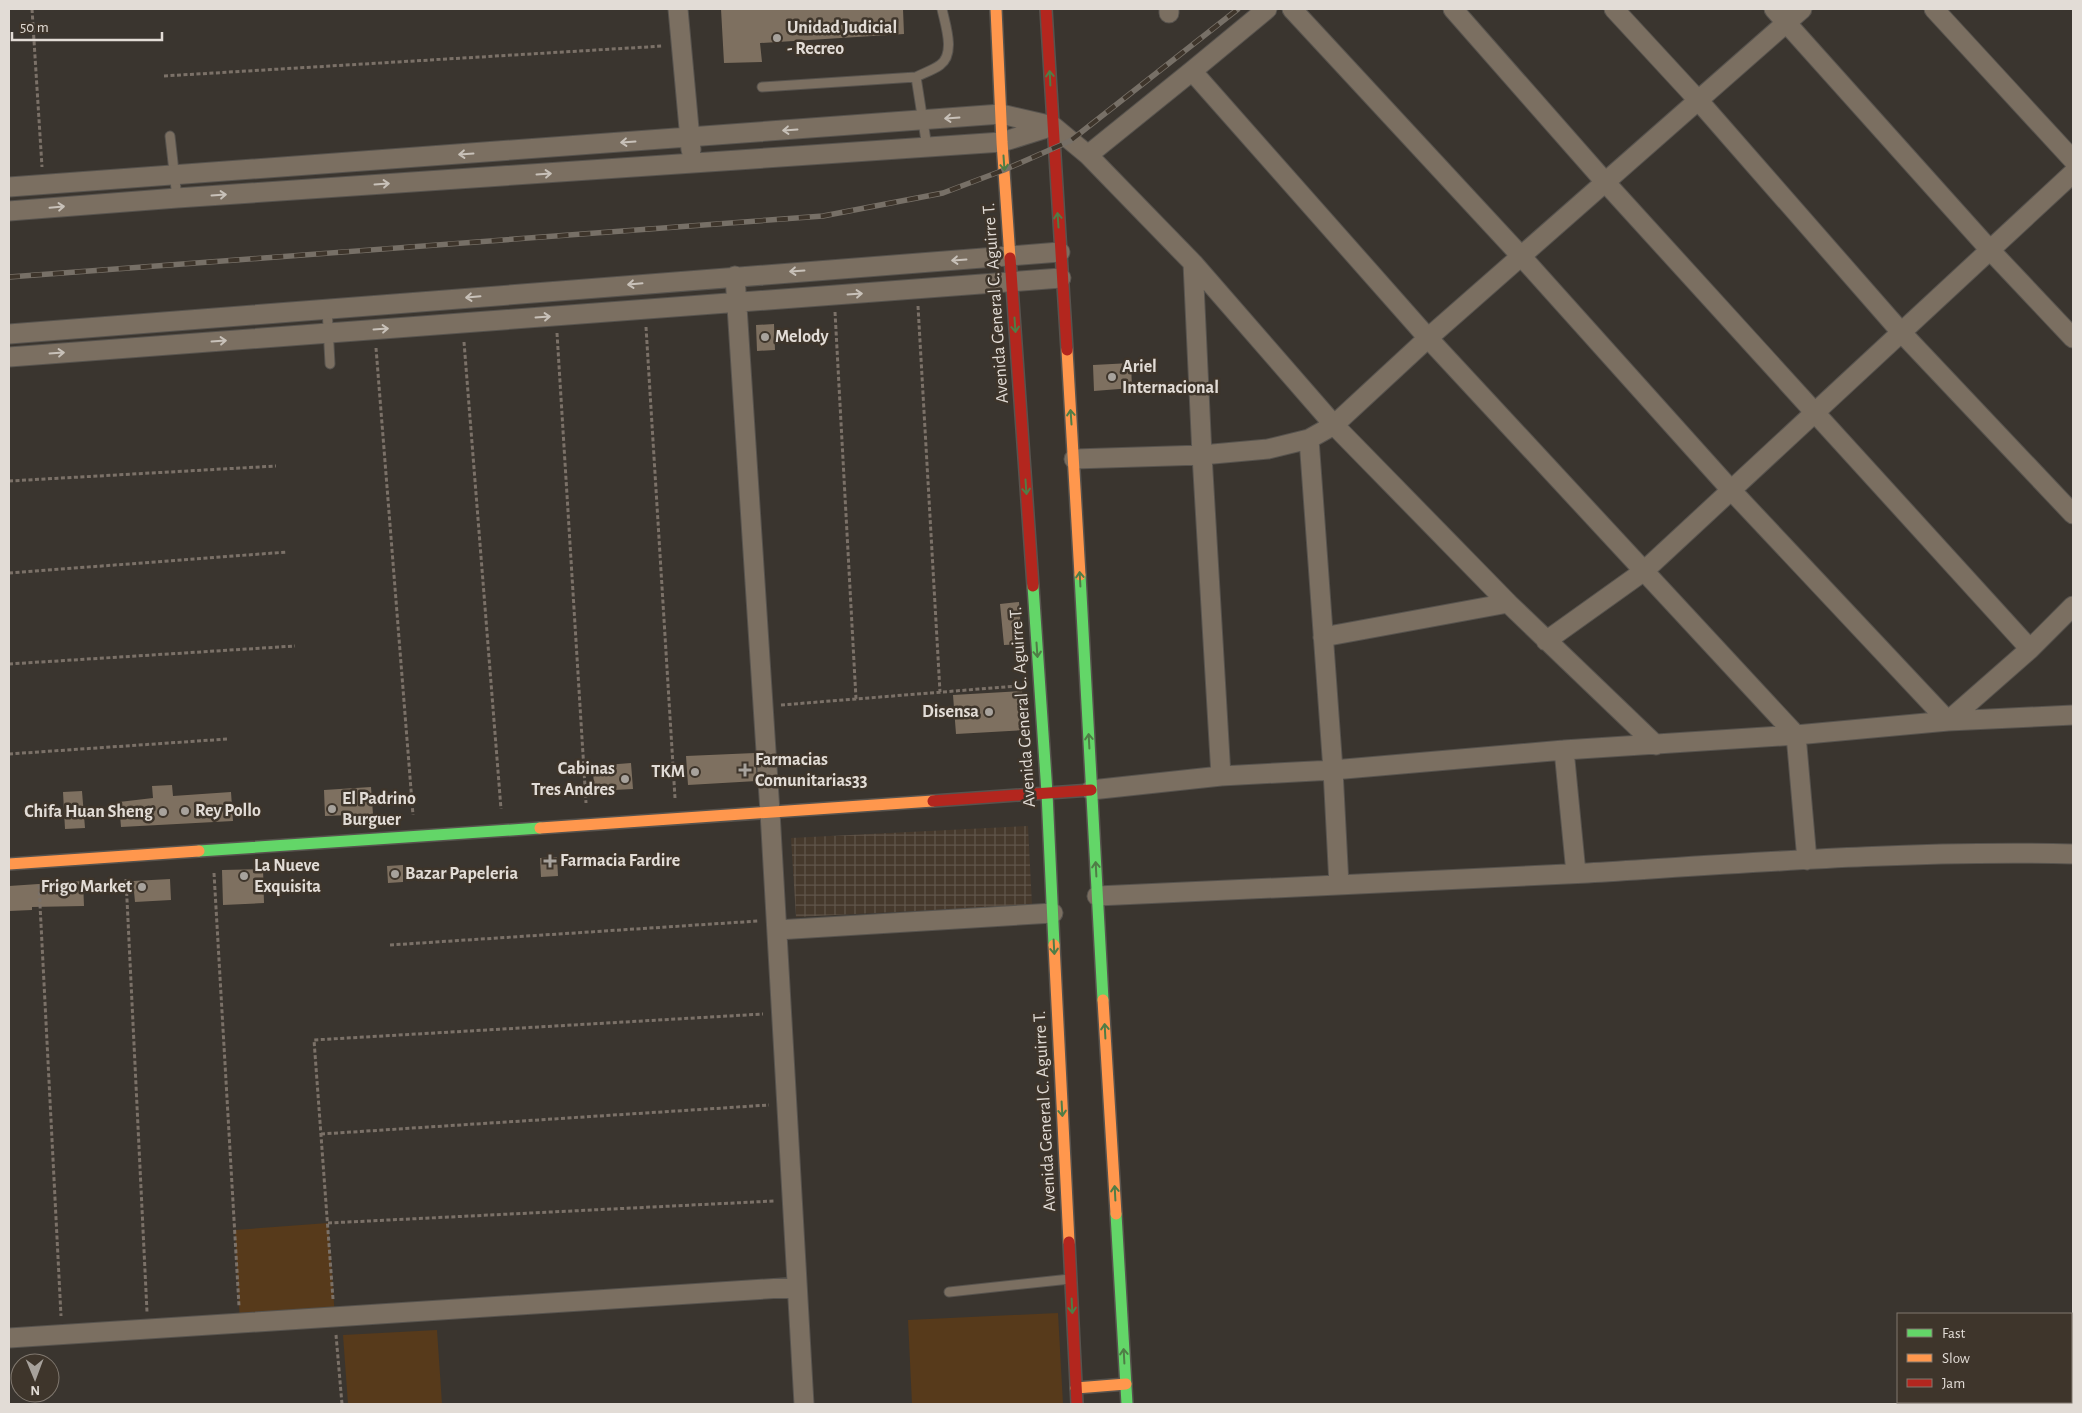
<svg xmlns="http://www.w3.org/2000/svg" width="2082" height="1413" font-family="'Alegreya Sans',sans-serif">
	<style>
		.industrial { fill: url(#industrial-grid) }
		.park { fill: #573a1b }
		.building { fill: #7e7060 }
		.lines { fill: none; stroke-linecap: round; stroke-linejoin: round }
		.lane-casing { stroke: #57534e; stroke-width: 11 }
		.street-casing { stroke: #57534e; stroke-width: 21 }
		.fast-casing { stroke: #57534e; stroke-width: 14 }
		.slow-casing { stroke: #57534e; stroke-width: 14 }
		.jam-casing { stroke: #57534e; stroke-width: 14 }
		.path { stroke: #7b7168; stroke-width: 3; stroke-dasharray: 4 2.5; stroke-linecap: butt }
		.lane { stroke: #7b6f61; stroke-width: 9 }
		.street { stroke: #7b6f61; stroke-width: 19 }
		.fast { stroke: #63d668; stroke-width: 11 }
		.slow { stroke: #ff974d; stroke-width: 11 }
		.jam { stroke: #b3261e; stroke-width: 11 }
		.rail-casing { stroke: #777067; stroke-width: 5.5 }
		.rail { stroke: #3e352b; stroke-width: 4; stroke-dasharray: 11; stroke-linecap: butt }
		.oneway { stroke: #4f7d46 }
		.oneway2 { stroke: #c8c1b9 }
		.poi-dot { fill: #a7a29c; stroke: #3e352b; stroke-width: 2 }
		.labels { text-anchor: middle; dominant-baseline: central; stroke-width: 5; stroke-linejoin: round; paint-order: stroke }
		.poi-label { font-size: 18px; font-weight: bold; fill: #e2dcd6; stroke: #3e352b; text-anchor: start }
		.street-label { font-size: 18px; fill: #e2dcd6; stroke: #3e352b }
	</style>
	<defs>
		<pattern id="industrial-grid" width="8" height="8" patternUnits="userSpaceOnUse" patternTransform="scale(1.25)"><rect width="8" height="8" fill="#46392c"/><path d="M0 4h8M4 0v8" fill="none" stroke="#60554a"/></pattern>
	</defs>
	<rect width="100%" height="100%" fill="#3a352f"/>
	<path class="industrial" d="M1028,826L1032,905L796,917L791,838Z"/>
	<path class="park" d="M328,1223L335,1317L240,1323L235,1230Z
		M1058,1313L1063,1404H912L908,1320Z
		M437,1330L442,1404H348L343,1335Z"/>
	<path class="building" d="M721,9H903L904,34L760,43L762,62L724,63Z
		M774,324L775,350L757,351L756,325Z
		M1131,363L1132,388L1094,391L1093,365Z
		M1019,602L1022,644L1004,645L1000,604Z
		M1022,691L1025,730L956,734L953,695Z
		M755,753L757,781L688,785L686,756Z
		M631,763L633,789L594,791L593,766Z
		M172,785L173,796L231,792L233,821L121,827L119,802L153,798L152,786Z
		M371,787L373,814L325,816L324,790Z
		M82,791L85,828L65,829L63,792Z
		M557,857L558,876L541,877L540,858Z
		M403,865V882L388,883L387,866Z
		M263,869L264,903L223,905L222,870Z
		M170,879L171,900L135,902L133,881Z
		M83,881L84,906L32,907V910L9,911V886Z"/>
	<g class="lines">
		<defs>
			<path id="lane" d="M762,87L916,77
				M170,136L177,198
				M927,147L916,77C924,73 933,70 940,65C956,54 945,24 942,9
				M327,308L330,364
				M949,1292L1070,1279"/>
			<path id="street" d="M678,9L691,150
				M1169,9V13
				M1292,9L1521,256L1731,490L1948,721L2030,649L2073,606
				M1453,9L1606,183L2030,649
				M1614,9L1698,100L1901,332L2073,514
				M1774,9L1990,250L2073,338
				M1934,9L2073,160
				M1192,71L1428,338L1796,735L1807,860
				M1088,155L1192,71L1267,9
				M9,187L1001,114L1053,126L1088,155L1193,263L1334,425L1508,603L1656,745
				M9,211L177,198L1002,142L1050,127
				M1193,263L1202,455L1221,776
				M735,276L770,812L804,1404
				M9,334L1060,252
				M9,357L1061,278
				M1309,439L1333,770L1339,885
				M1074,459L1202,455L1268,449L1309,439L1334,425L1428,338L1802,9
				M1323,637L1508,603
				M1546,641L1644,571L2073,173
				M1564,750L1576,873
				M1091,790L1221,776L1333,770L1564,750L1796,735L1948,721L2073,715
				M1097,896C1261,888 1424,882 1588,873C1749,863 1912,850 2073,854
				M777,930L1053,913
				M9,1338L797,1287"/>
			<path id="fast" d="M1080,575L1103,1000
				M1033,586L1047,793L1054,945
				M199,851L540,828
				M1116,1214L1127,1404"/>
			<path id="slow" d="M996,9L1002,142L1010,258
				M1067,350L1080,575
				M540,828L933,801
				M9,864L199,851
				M1054,945L1069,1242
				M1103,1000L1116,1214
				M1076,1388L1126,1384"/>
			<path id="jam" d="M1046,9L1067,350
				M1010,258L1033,586
				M933,801L1091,790
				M1069,1242L1077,1404"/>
		</defs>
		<use href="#lane" class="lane-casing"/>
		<use href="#street" class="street-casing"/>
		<use href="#fast" class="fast-casing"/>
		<use href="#slow" class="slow-casing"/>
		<use href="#jam" class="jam-casing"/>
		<path class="path" d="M32,9L42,167
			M164,76L663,46
			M918,306L940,692
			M835,312L856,699
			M646,327L675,798
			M557,333L586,803
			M464,342L501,809
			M376,348L413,815
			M9,481L276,466
			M9,573L287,552
			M9,664L295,646
			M781,705L1017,686
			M9,754L227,739
			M214,873L239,1306
			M126,879L147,1312
			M39,885L61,1316
			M390,945L758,921
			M321,1134L769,1105
			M328,1223L774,1201
			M333,1299L314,1040L763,1014
			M336,1335L342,1404"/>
		<use href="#lane" class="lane"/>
		<use href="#street" class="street"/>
		<use href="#fast" class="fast"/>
		<use href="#slow" class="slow"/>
		<use href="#jam" class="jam"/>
		<defs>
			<path id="rail" d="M9,277L823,216L943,193L1004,170L1070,141L1238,9"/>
		</defs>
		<use href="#rail" class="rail-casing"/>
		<use href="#rail" class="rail"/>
	</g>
	<defs><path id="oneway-shaft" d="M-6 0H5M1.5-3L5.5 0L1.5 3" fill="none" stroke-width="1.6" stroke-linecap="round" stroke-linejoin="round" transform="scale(1.25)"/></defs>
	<g class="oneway">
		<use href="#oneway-shaft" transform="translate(1050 78) rotate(-93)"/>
		<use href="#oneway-shaft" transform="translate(1004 163) rotate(86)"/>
		<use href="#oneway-shaft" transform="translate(1058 220) rotate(-94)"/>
		<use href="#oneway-shaft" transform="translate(1015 325) rotate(86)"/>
		<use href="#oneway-shaft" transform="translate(1071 417) rotate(-94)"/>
		<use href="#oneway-shaft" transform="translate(1026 487) rotate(86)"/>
		<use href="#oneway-shaft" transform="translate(1080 579) rotate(-93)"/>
		<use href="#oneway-shaft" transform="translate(1037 650) rotate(86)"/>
		<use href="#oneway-shaft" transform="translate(1089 741) rotate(-93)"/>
		<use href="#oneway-shaft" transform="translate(1096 869) rotate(-93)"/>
		<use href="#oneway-shaft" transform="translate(1054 947) rotate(87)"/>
		<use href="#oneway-shaft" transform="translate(1105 1031) rotate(-93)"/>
		<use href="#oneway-shaft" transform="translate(1062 1109) rotate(87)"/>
		<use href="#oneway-shaft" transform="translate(1115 1193) rotate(-93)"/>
		<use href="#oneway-shaft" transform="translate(1072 1306) rotate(87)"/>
		<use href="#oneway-shaft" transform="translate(1124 1356) rotate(-93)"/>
	</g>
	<g class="oneway2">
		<use href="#oneway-shaft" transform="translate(952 118) rotate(176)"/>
		<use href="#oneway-shaft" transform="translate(790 130) rotate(176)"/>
		<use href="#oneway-shaft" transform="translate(628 142) rotate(176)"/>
		<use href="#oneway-shaft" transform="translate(466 154) rotate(176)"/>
		<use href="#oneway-shaft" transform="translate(544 174) rotate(-4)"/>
		<use href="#oneway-shaft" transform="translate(382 184) rotate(-4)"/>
		<use href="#oneway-shaft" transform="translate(219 195) rotate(-4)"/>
		<use href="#oneway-shaft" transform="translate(57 207) rotate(-5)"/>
		<use href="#oneway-shaft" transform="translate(959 260) rotate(176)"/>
		<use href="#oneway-shaft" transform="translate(797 271) rotate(176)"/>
		<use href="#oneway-shaft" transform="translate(635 284) rotate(175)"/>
		<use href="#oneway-shaft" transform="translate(855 294) rotate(-4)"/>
		<use href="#oneway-shaft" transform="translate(473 297) rotate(175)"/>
		<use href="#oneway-shaft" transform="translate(543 317) rotate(-4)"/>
		<use href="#oneway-shaft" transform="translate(381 329) rotate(-4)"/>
		<use href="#oneway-shaft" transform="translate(219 341) rotate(-4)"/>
		<use href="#oneway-shaft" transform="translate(57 353) rotate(-4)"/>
	</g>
	<g class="poi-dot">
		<circle cx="777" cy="38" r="5"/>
		<circle cx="765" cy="337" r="5"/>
		<circle cx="1112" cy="377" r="5"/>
		<circle cx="989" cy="712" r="5"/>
		<path d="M742.5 762.5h5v5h5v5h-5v5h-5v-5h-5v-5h5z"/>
		<circle cx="695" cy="772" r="5"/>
		<circle cx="625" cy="779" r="5"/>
		<circle cx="332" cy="809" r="5"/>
		<circle cx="185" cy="811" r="5"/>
		<circle cx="163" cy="812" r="5"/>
		<path d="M547.5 853.5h5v5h5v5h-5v5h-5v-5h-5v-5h5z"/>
		<circle cx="395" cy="874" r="5"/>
		<circle cx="244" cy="876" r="5"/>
		<circle cx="142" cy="887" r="5"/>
	</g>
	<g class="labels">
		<g class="poi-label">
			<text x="787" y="28">Unidad Judicial<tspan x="787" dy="21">- Recreo</tspan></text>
			<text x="775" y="337">Melody</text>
			<text x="1122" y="367">Ariel<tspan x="1122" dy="21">Internacional</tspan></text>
			<text x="979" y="712" text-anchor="end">Disensa</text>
			<text x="755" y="760">Farmacias<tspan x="755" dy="21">Comunitarias33</tspan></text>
			<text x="615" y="769" text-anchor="end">Cabinas<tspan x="615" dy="21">Tres Andres</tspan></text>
			<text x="685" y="772" text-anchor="end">TKM</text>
			<text x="342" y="799">El Padrino<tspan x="342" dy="21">Burguer</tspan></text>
			<text x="195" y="811">Rey Pollo</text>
			<text x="153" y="812" text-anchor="end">Chifa Huan Sheng</text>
			<text x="560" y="861">Farmacia Fardire</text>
			<text x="254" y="866">La Nueve<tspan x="254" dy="21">Exquisita</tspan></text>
			<text x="405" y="874">Bazar Papeleria</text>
			<text x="132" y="887" text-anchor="end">Frigo Market</text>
		</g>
		<g class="street-label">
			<text transform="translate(996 303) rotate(-94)">Avenida General C. Aguirre T.</text>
			<text transform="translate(1023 707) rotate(-94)">Avenida General C. Aguirre T.</text>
			<text transform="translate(1045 1111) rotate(-93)">Avenida General C. Aguirre T.</text>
		</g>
	</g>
	<rect width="2082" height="1413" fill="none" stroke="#e2dcd6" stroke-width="20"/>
	<rect x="1897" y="1313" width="175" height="90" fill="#3e352b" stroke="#80786f"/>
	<rect x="1907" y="1329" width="25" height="8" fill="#63d668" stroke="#80786f"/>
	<text x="1942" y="1338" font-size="15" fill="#e2dcd6">Fast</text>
	<rect x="1907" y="1354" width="25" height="8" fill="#ff974d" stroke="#80786f"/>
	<text x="1942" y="1363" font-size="15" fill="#e2dcd6">Slow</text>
	<rect x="1907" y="1379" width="25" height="8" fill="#b3261e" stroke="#80786f"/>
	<text x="1942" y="1388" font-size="15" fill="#e2dcd6">Jam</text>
	<g transform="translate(35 1378) rotate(179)"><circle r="24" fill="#3e352b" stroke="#80786f"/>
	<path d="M0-4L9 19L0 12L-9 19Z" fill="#a7a29c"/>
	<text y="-8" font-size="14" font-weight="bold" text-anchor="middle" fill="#e2dcd6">N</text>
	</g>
	<path d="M12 32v8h150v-8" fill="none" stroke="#e2dcd6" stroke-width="2.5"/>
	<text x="20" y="32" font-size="15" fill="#e2dcd6" stroke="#3e352b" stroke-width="4" paint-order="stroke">50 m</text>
</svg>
